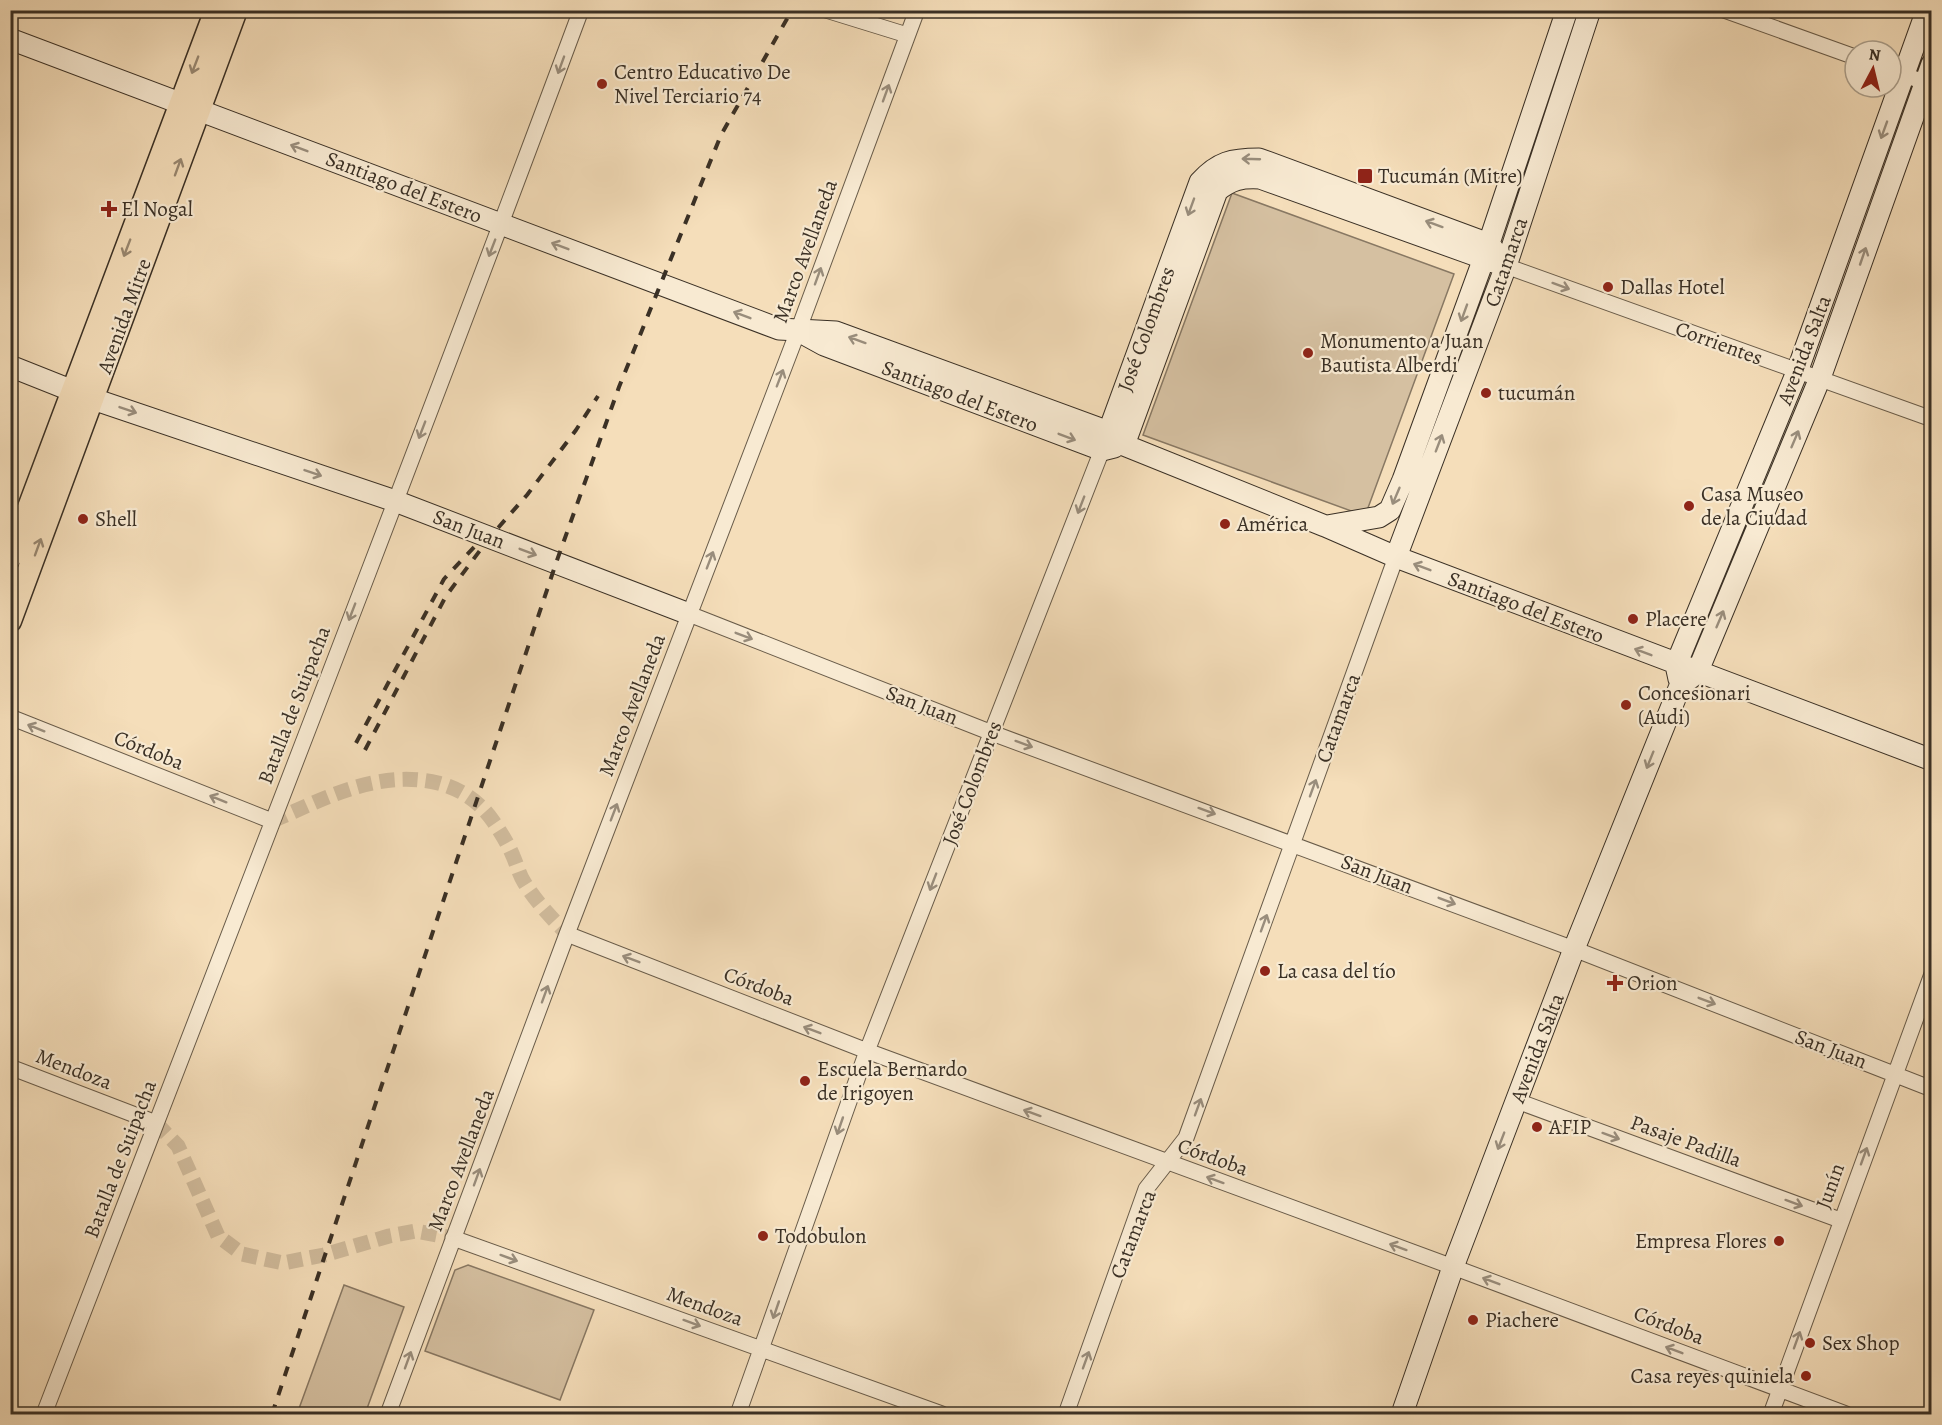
<svg xmlns="http://www.w3.org/2000/svg" width="1942" height="1425" font-family="Alegreya,serif">
	<style>
		.green { fill: #d5c0a1; stroke: #887863; stroke-width: 1.5 }
		.lines { fill: none; stroke-linecap: round; stroke-linejoin: round }
		.street-tunnel { stroke: #d0bb9c; stroke-width: 15; stroke-dasharray: 15 8; stroke-linecap: butt }
		.street-casing { stroke: #695c4a; stroke-width: 17 }
		.secondary-casing { stroke: #3a3025; stroke-width: 23 }
		.primary-casing { stroke: #3a3025; stroke-width: 25 }
		.street { stroke: #f8ead2; stroke-width: 15 }
		.secondary { stroke: #f8ead2; stroke-width: 21 }
		.primary { stroke: #f5deba; stroke-width: 22 }
		.rail { stroke: #3a3025; stroke-width: 4; stroke-dasharray: 10 10; stroke-linecap: butt }
		.oneway { stroke: #988770 }
		.oneway2 { stroke: #998d7c }
		.poi-dot { fill: #8f2418; stroke: #f8ead2; stroke-width: 2 }
		.labels { text-anchor: middle; dominant-baseline: central; stroke-width: 4.5; stroke-linejoin: round; paint-order: stroke }
		.poi-label { font-size: 21px; fill: #3a3025; stroke: #f8ead2; text-anchor: start }
		.street-label { font-size: 21px; fill: #3a3025; stroke: #f8ead2 }
	</style>
	<rect width="100%" height="100%" fill="#f5deba"/>
	<filter id="stains"><feTurbulence type="fractalNoise" baseFrequency=".00333" numOctaves="4"/><feColorMatrix values="0 0 0 0 .2 0 0 0 0 .09 0 0 0 0 .02 0 0 0 .5 -.17"/></filter>
	<radialGradient id="worn" r=".72"><stop offset=".6" stop-color="#630" stop-opacity="0"/><stop offset="1" stop-color="#630" stop-opacity=".3"/></radialGradient>
	<path class="green" d="M1232,193L1454,274L1365,516L1143,435Z
		M468,1265L594,1310L560,1400L425,1351L455,1270Z
		M344,1285L404,1307L365,1414H297Z"/>
	<g class="lines">
		<path class="street-tunnel" d="M272,821C326,798 378,769 438,783C461,789 479,801 493,821C500,831 508,844 513,856C517,865 519,874 524,882C536,902 551,917 567,934
			M156,1123L178,1146L218,1236L242,1254L283,1263L324,1255L389,1236L416,1231L453,1238"/>
		<defs>
			<path id="street" d="M826,10L907,35
				M1724,10L1855,57
				M1891,70L1932,85
				M1506,266L1932,419
				M689,614L992,733L1574,949L1932,1089
				M10,717L272,821
				M567,934L867,1051L1453,1267L1846,1414
				M10,1067L156,1123
				M1517,1101L1840,1220
				M453,1238L942,1414
				M44,1414C224,947 406,480 581,10
				M388,1414L567,934L798,331L917,10
				M738,1414L867,1051L1102,450
				M1066,1414L1146,1189L1186,1138L1396,557
				M1771,1414L1932,974"/>
			<path id="secondary" d="M10,39L779,329L836,332L1109,432L1124,445L1325,526L1396,557L1932,760
				M804,334L824,345L1102,450L1114,447
				M10,366L93,399L395,501L689,614
				M1124,445L1217,191C1231,179 1242,177 1260,178L1497,263
				M1102,450L1200,182C1218,162 1232,159 1259,159L1489,244L1506,266
				M1327,526L1379,517L1390,510L1403,480L1484,258L1567,10
				M1396,557L1506,266L1590,10
				M1679,679L1676,665L1797,372L1927,10
				M1402,1414L1453,1267L1574,949L1680,686L1697,673L1820,378L1932,64"/>
			<path id="primary" d="M10,558L216,10
				M10,621L236,10"/>
		</defs>
		<use href="#street" class="street-casing"/>
		<use href="#secondary" class="secondary-casing"/>
		<use href="#primary" class="primary-casing"/>
		<use href="#street" class="street"/>
		<use href="#secondary" class="secondary"/>
		<use href="#primary" class="primary"/>
		<path class="rail" d="M356,743L444,579L476,545
			M365,750L446,596L490,537L527,495L576,430L598,396
			M272,1414L556,563L619,387L721,135L792,10"/>
	</g>
	<defs><path id="oneway-shaft" d="M-6 0H5M1.5-3L5.5 0L1.5 3" fill="none" stroke-width="1.6" stroke-linecap="round" stroke-linejoin="round" transform="scale(1.5)"/></defs>
	<g class="oneway">
		<use href="#oneway-shaft" transform="translate(195 65) rotate(111)"/>
		<use href="#oneway-shaft" transform="translate(178 167) rotate(-70)"/>
		<use href="#oneway-shaft" transform="translate(127 248) rotate(111)"/>
		<use href="#oneway-shaft" transform="translate(38 547) rotate(-70)"/>
	</g>
	<g class="oneway2">
		<use href="#oneway-shaft" transform="translate(561 65) rotate(110)"/>
		<use href="#oneway-shaft" transform="translate(886 93) rotate(-70)"/>
		<use href="#oneway-shaft" transform="translate(1884 130) rotate(110)"/>
		<use href="#oneway-shaft" transform="translate(299 148) rotate(-159)"/>
		<use href="#oneway-shaft" transform="translate(1251 159) rotate(-178)"/>
		<use href="#oneway-shaft" transform="translate(1191 207) rotate(110)"/>
		<use href="#oneway-shaft" transform="translate(1434 224) rotate(-160)"/>
		<use href="#oneway-shaft" transform="translate(560 246) rotate(-159)"/>
		<use href="#oneway-shaft" transform="translate(492 248) rotate(111)"/>
		<use href="#oneway-shaft" transform="translate(1863 256) rotate(-71)"/>
		<use href="#oneway-shaft" transform="translate(818 276) rotate(-70)"/>
		<use href="#oneway-shaft" transform="translate(1561 286) rotate(20)"/>
		<use href="#oneway-shaft" transform="translate(1464 313) rotate(110)"/>
		<use href="#oneway-shaft" transform="translate(742 315) rotate(-159)"/>
		<use href="#oneway-shaft" transform="translate(857 340) rotate(-160)"/>
		<use href="#oneway-shaft" transform="translate(780 378) rotate(-69)"/>
		<use href="#oneway-shaft" transform="translate(128 410) rotate(19)"/>
		<use href="#oneway-shaft" transform="translate(422 430) rotate(111)"/>
		<use href="#oneway-shaft" transform="translate(1067 437) rotate(21)"/>
		<use href="#oneway-shaft" transform="translate(1795 439) rotate(-67)"/>
		<use href="#oneway-shaft" transform="translate(1439 443) rotate(-69)"/>
		<use href="#oneway-shaft" transform="translate(313 473) rotate(19)"/>
		<use href="#oneway-shaft" transform="translate(1396 496) rotate(113)"/>
		<use href="#oneway-shaft" transform="translate(1081 505) rotate(111)"/>
		<use href="#oneway-shaft" transform="translate(528 552) rotate(21)"/>
		<use href="#oneway-shaft" transform="translate(710 560) rotate(-69)"/>
		<use href="#oneway-shaft" transform="translate(1422 567) rotate(-159)"/>
		<use href="#oneway-shaft" transform="translate(352 612) rotate(111)"/>
		<use href="#oneway-shaft" transform="translate(1720 619) rotate(-67)"/>
		<use href="#oneway-shaft" transform="translate(744 636) rotate(21)"/>
		<use href="#oneway-shaft" transform="translate(1643 652) rotate(-159)"/>
		<use href="#oneway-shaft" transform="translate(36 728) rotate(-158)"/>
		<use href="#oneway-shaft" transform="translate(1024 744) rotate(20)"/>
		<use href="#oneway-shaft" transform="translate(1650 760) rotate(112)"/>
		<use href="#oneway-shaft" transform="translate(1313 788) rotate(-70)"/>
		<use href="#oneway-shaft" transform="translate(218 799) rotate(-158)"/>
		<use href="#oneway-shaft" transform="translate(1207 811) rotate(20)"/>
		<use href="#oneway-shaft" transform="translate(614 812) rotate(-69)"/>
		<use href="#oneway-shaft" transform="translate(933 882) rotate(111)"/>
		<use href="#oneway-shaft" transform="translate(1447 901) rotate(21)"/>
		<use href="#oneway-shaft" transform="translate(1264 923) rotate(-70)"/>
		<use href="#oneway-shaft" transform="translate(631 959) rotate(-159)"/>
		<use href="#oneway-shaft" transform="translate(545 994) rotate(-70)"/>
		<use href="#oneway-shaft" transform="translate(1707 1001) rotate(21)"/>
		<use href="#oneway-shaft" transform="translate(812 1030) rotate(-159)"/>
		<use href="#oneway-shaft" transform="translate(1198 1107) rotate(-70)"/>
		<use href="#oneway-shaft" transform="translate(1032 1113) rotate(-160)"/>
		<use href="#oneway-shaft" transform="translate(840 1126) rotate(109)"/>
		<use href="#oneway-shaft" transform="translate(1611 1136) rotate(20)"/>
		<use href="#oneway-shaft" transform="translate(1501 1141) rotate(111)"/>
		<use href="#oneway-shaft" transform="translate(1864 1156) rotate(-70)"/>
		<use href="#oneway-shaft" transform="translate(477 1177) rotate(-70)"/>
		<use href="#oneway-shaft" transform="translate(1215 1180) rotate(-160)"/>
		<use href="#oneway-shaft" transform="translate(1794 1203) rotate(20)"/>
		<use href="#oneway-shaft" transform="translate(1398 1247) rotate(-160)"/>
		<use href="#oneway-shaft" transform="translate(509 1258) rotate(20)"/>
		<use href="#oneway-shaft" transform="translate(1491 1281) rotate(-159)"/>
		<use href="#oneway-shaft" transform="translate(776 1310) rotate(109)"/>
		<use href="#oneway-shaft" transform="translate(692 1323) rotate(20)"/>
		<use href="#oneway-shaft" transform="translate(1797 1340) rotate(-70)"/>
		<use href="#oneway-shaft" transform="translate(1674 1350) rotate(-159)"/>
		<use href="#oneway-shaft" transform="translate(408 1360) rotate(-70)"/>
		<use href="#oneway-shaft" transform="translate(1086 1360) rotate(-70)"/>
	</g>
	<g class="poi-dot">
		<circle cx="602" cy="84" r="6"/>
		<rect x="1357" y="168" width="16" height="16" rx="3"/>
		<path d="M106 200h6v6h6v6h-6v6h-6v-6h-6v-6h6z"/>
		<circle cx="1608" cy="287" r="6"/>
		<circle cx="1308" cy="353" r="6"/>
		<circle cx="1486" cy="393" r="6"/>
		<circle cx="1689" cy="506" r="6"/>
		<circle cx="83" cy="519" r="6"/>
		<circle cx="1225" cy="524" r="6"/>
		<circle cx="1633" cy="619" r="6"/>
		<circle cx="1626" cy="705" r="6"/>
		<circle cx="1265" cy="971" r="6"/>
		<path d="M1612 974h6v6h6v6h-6v6h-6v-6h-6v-6h6z"/>
		<circle cx="805" cy="1081" r="6"/>
		<circle cx="1537" cy="1127" r="6"/>
		<circle cx="763" cy="1236" r="6"/>
		<circle cx="1779" cy="1241" r="6"/>
		<circle cx="1473" cy="1320" r="6"/>
		<circle cx="1810" cy="1343" r="6"/>
		<circle cx="1806" cy="1376" r="6"/>
	</g>
	<g class="labels">
		<g class="poi-label">
			<text x="614" y="72">Centro Educativo De<tspan x="614" dy="24">Nivel Terciario 74</tspan></text>
			<text x="1378" y="176">Tucumán (Mitre)</text>
			<text x="121" y="209">El Nogal</text>
			<text x="1620" y="287">Dallas Hotel</text>
			<text x="1320" y="341">Monumento a Juan<tspan x="1320" dy="24">Bautista Alberdi</tspan></text>
			<text x="1498" y="393">tucumán</text>
			<text x="1701" y="494">Casa Museo<tspan x="1701" dy="24">de la Ciudad</tspan></text>
			<text x="95" y="519">Shell</text>
			<text x="1237" y="524">América</text>
			<text x="1645" y="619">Placere</text>
			<text x="1638" y="693">Concesionari<tspan x="1638" dy="24">(Audi)</tspan></text>
			<text x="1277" y="971">La casa del tío</text>
			<text x="1627" y="983">Orion</text>
			<text x="817" y="1069">Escuela Bernardo<tspan x="817" dy="24">de Irigoyen</tspan></text>
			<text x="1549" y="1127">AFIP</text>
			<text x="775" y="1236">Todobulon</text>
			<text x="1767" y="1241" text-anchor="end">Empresa Flores</text>
			<text x="1485" y="1320">Piachere</text>
			<text x="1822" y="1343">Sex Shop</text>
			<text x="1794" y="1376" text-anchor="end">Casa reyes quiniela</text>
		</g>
		<g class="street-label">
			<text transform="translate(404 187) rotate(21)">Santiago del Estero</text>
			<text transform="translate(805 251) rotate(-70)">Marco Avellaneda</text>
			<text transform="translate(1506 262) rotate(-71)">Catamarca</text>
			<text transform="translate(124 316) rotate(-70)">Avenida Mitre</text>
			<text transform="translate(1146 329) rotate(-70)">José Colombres</text>
			<text transform="translate(1719 343) rotate(20)">Corrientes</text>
			<text transform="translate(1804 350) rotate(-69)">Avenida Salta</text>
			<text transform="translate(960 396) rotate(21)">Santiago del Estero</text>
			<text transform="translate(469 529) rotate(21)">San Juan</text>
			<text transform="translate(1526 607) rotate(21)">Santiago del Estero</text>
			<text transform="translate(294 705) rotate(-69)">Batalla de Suipacha</text>
			<text transform="translate(632 705) rotate(-69)">Marco Avellaneda</text>
			<text transform="translate(922 705) rotate(21)">San Juan</text>
			<text transform="translate(1338 718) rotate(-70)">Catamarca</text>
			<text transform="translate(149 750) rotate(22)">Córdoba</text>
			<text transform="translate(972 783) rotate(-69)">José Colombres</text>
			<text transform="translate(1377 874) rotate(21)">San Juan</text>
			<text transform="translate(759 986) rotate(21)">Córdoba</text>
			<text transform="translate(1537 1048) rotate(-69)">Avenida Salta</text>
			<text transform="translate(1831 1049) rotate(21)">San Juan</text>
			<text transform="translate(74 1069) rotate(21)">Mendoza</text>
			<text transform="translate(1686 1141) rotate(20)">Pasaje Padilla</text>
			<text transform="translate(1213 1157) rotate(20)">Córdoba</text>
			<text transform="translate(120 1159) rotate(-69)">Batalla de Suipacha</text>
			<text transform="translate(461 1160) rotate(-69)">Marco Avellaneda</text>
			<text transform="translate(1830 1186) rotate(-70)">Junín</text>
			<text transform="translate(1133 1234) rotate(-69)">Catamarca</text>
			<text transform="translate(705 1306) rotate(20)">Mendoza</text>
			<text transform="translate(1669 1325) rotate(21)">Córdoba</text>
		</g>
	</g>
	<rect width="1942" height="1425" fill="none" stroke="#f5deba" stroke-width="36"/>
	<rect x="12" y="12" width="1918" height="1401" fill="none" stroke="#3a3025" stroke-width="3"/>
	<rect x="18" y="18" width="1906" height="1389" fill="none" stroke="#3a3025" stroke-width="1.5"/>
	<g transform="translate(1873 69) rotate(7)"><circle r="28" fill="#f8ead2" stroke="#aca08d" stroke-width="1.5"/>
	<path d="M0-4.5L10 22L0 15L-10 22Z" fill="#8f2418"/>
	<text y="-9" font-size="16" font-weight="bold" text-anchor="middle" fill="#3a3025">N</text>
	</g>
	<rect width="100%" height="100%" filter="url(#stains)"/>
	<rect width="100%" height="100%" fill="url(#worn)"/>
</svg>
